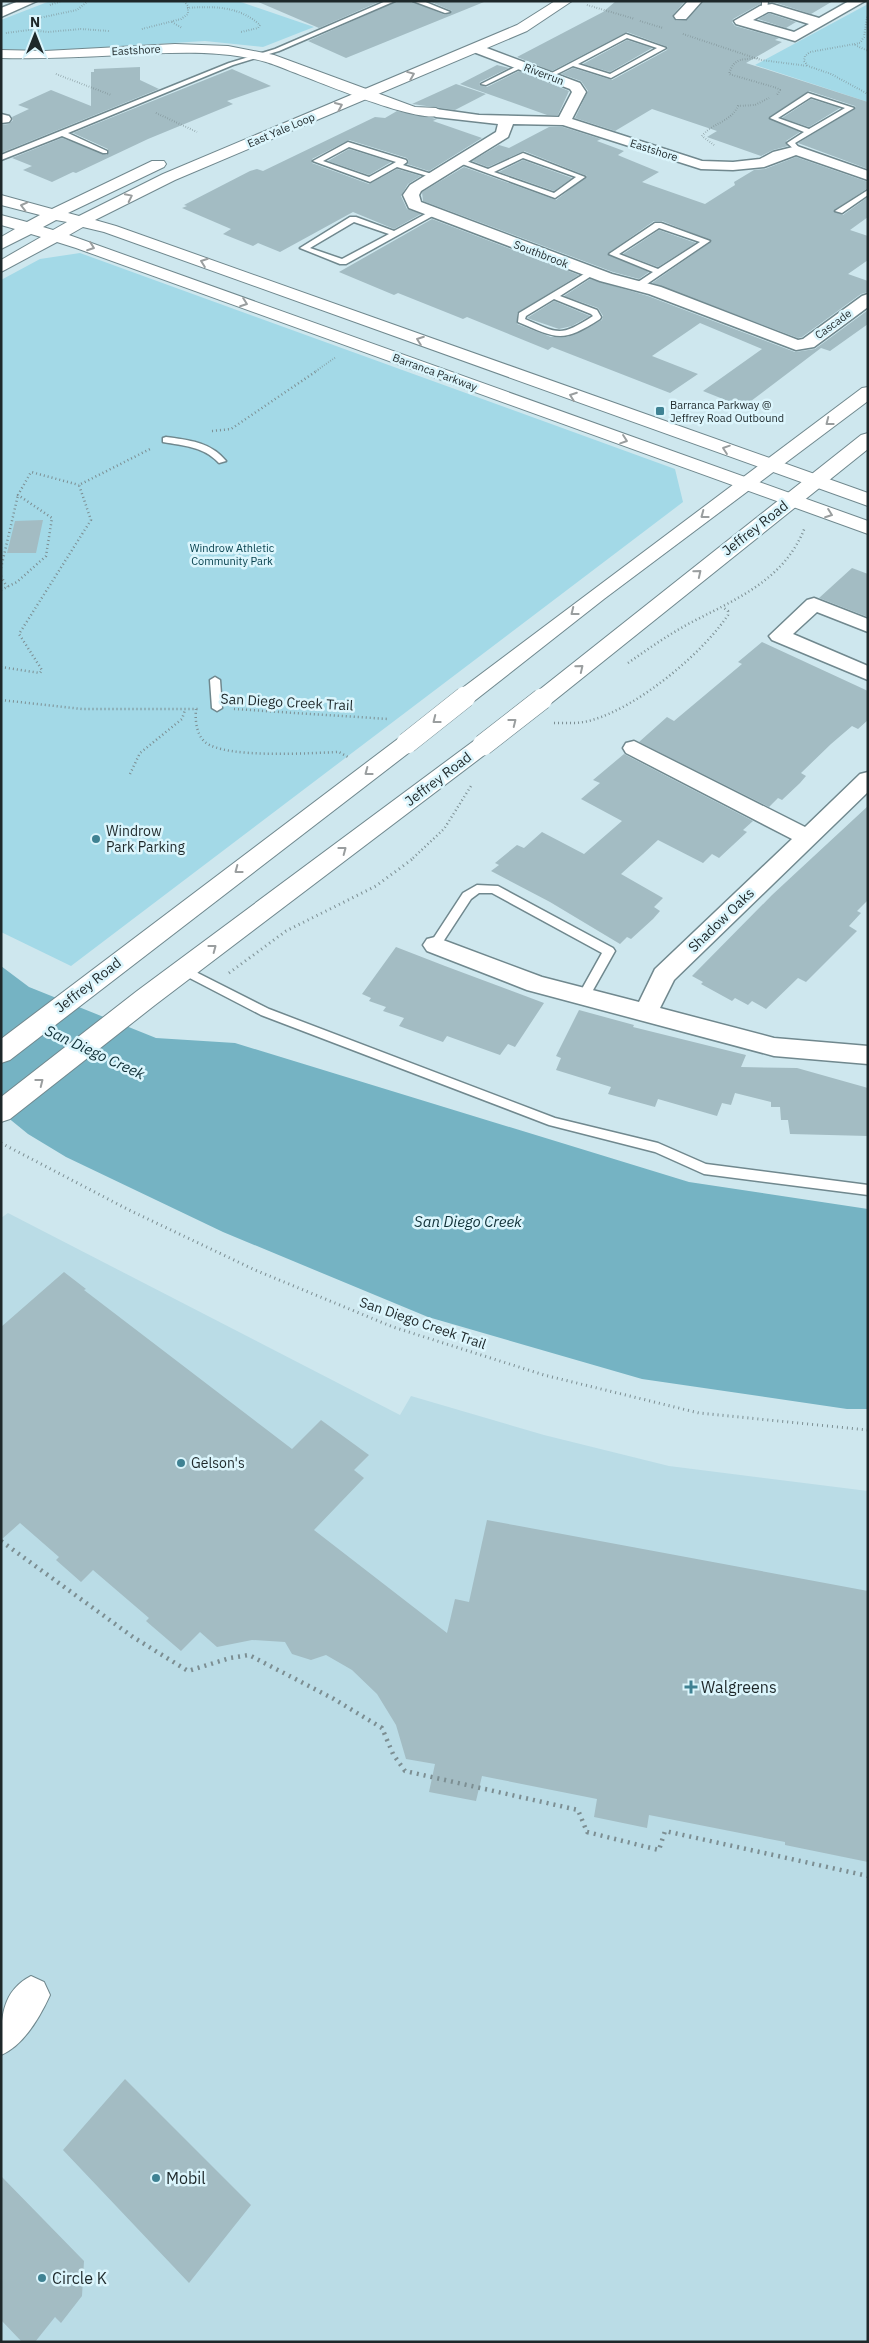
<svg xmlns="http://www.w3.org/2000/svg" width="869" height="2343" font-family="'IBM Plex Sans',sans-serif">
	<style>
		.built { fill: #badce6 }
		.green { fill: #a3d9e7 }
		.water { fill: #75b3c3 }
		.building { fill: #a3bcc3 }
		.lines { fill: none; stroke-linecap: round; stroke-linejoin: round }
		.service-casing { stroke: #70888e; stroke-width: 3 }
		.minor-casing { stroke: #70888e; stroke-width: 3 }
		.tertiary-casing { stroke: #70888e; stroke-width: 2 }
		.secondary-casing { stroke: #70888e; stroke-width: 2 }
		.primary-casing { stroke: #70888e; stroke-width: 2 }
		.path-far3 { stroke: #7c8e92; stroke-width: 2; stroke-dasharray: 0.5 2; stroke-linecap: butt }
		.path-far2 { stroke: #7c8e92; stroke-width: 2.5; stroke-dasharray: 1 3; stroke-linecap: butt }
		.path-far1 { stroke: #7c8e92; stroke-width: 3; stroke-dasharray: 1 4; stroke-linecap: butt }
		.path { stroke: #7c8e92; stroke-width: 4.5; stroke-dasharray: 2 5; stroke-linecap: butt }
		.service { fill: #fff; fill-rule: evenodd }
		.minor { fill: #fff; fill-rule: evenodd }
		.tertiary { fill: #fff; fill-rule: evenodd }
		.secondary { fill: #fff; fill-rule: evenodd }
		.primary { fill: #fff; fill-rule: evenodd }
		.primary-bridge-casing { stroke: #70888e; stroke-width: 22; stroke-linecap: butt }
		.primary-bridge { stroke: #fff; stroke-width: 21 }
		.oneway { stroke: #9a9e9f }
		.poi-dot { fill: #3f8293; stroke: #dbf5fc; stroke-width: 2 }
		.labels { text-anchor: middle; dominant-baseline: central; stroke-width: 5; stroke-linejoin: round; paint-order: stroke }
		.far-street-label { font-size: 11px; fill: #1e282a; stroke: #dbf5fc }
		.far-poi-label { font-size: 11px; fill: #1e282a; stroke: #dbf5fc; text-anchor: start }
		.far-park-label { font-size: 11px; fill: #09434f; stroke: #dbf5fc }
		.street-label { font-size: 14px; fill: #1e282a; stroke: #dbf5fc }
		.poi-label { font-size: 14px; fill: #1e282a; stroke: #dbf5fc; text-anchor: start }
		.water-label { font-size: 15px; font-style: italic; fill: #103037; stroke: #dbf5fc }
		.near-poi-label { font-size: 16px; fill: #1e282a; stroke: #dbf5fc; text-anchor: start }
	</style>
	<rect width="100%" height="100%" fill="#cee7ee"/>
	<path class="built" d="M8,1213L400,1415L411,1396L544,1435L669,1466L868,1491V2342H1V1218Z"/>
	<path class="green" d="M50,1H238L314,27L263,47L205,41L41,51L1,49V20Z
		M868,4V102L755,65Z
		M80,253L675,469L683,502L71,966L1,932V280L40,259Z"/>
	<path class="water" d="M1,966L29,987L156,1038L235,1043L689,1182L868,1209V1409H847L642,1379L428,1317L223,1232L66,1157L28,1134L1,1112Z"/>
	<path class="building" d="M256,1H381L319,28Z
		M397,1H411L445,15L452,11L429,1L484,2L346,58L308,41Z
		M616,1H685L673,15L676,21L687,20L704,1H760V4L733,19L732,22L735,26L779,38L775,40L782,42L746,63L868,102V169L798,143L856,108L855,106L809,91L768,118L800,132L786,141L788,146L773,150L761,156L707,137L717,131L652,109L615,131L575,118L588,91L581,81L561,74L573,68L612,80L667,50L668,47L627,32L552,71L517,57L603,12Z
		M770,1H833L811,14Z
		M768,14H771L796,22L786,28L758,19Z
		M627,40L652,48L610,72L583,64Z
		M497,65L509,68L480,82L479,85L487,87L519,71L569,91L558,115H547L460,84Z
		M140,67V80L159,89L1,153V125L9,124L13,120L12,117L29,109L18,105L51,90L91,106V72H94V69Z
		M232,69L271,86L227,101L233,104L148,139L76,173L73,172L52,182L23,170L32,166L12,158L62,138L107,155L108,149L73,133Z
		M456,84L486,94L455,110L412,104Z
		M811,99L840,108L809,127L782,118Z
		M397,111L437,119L433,121L482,138L429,171L407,164L409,162L407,158L349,140L312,159V163L369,184L397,169L421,176L408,184L401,196L407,209L421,214L394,229L353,212L280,252L258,243L253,246L223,234L231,229L182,208L187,206L184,205L250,171L257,169L263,171L375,117L385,118Z
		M549,127H563L601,139L597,141L624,151L618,155L620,156L659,172L642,182L705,204L735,185L734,182L754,170L765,169L796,157L868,182V188L833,211L843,215L868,197V217L850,230L868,236V260L848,274L868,281V292L861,294L802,337L798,338L652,283L712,241L662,221H654L607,254L649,272L639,279L613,272L423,201L422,192L464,167L556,200L587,176L524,151L488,167L472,161L499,145L509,148Z
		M349,149L391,162L369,175L328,161Z
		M523,160L572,178L554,191L499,172Z
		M432,219L579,275L517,313V324L551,337H568L602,320L603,316L598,308L564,296L590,279L648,296L795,352L815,349L868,310V324L830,351L821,348L747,404L737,400L733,403L703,391L762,349L700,323L652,356L698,374L670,393L552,347L548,350L467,317L463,319L398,293L394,295L339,272Z
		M659,230L696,243L658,267L623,254Z
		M554,301L590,316L572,326L559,329L527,318Z
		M43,520L36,553H7L15,521Z
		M852,568L868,574V617L819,598Z
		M762,642L868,691V720L858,729L852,726L831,744L801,773L806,776L800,783L782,800L778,798L769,807L639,742L667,717L674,721L742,664L738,662Z
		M624,754L753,821L743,830L747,832L719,858L712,854L703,863L658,840L643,854L621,874L663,898L654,907L660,911L653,919L631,939L627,937L620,944L550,902L491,871L499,865L495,863L517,845L524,848L542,832L584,854L622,821L581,799L600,783L593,780Z
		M868,806V900L857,911L861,913L849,926L857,931L806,982L798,978L766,1009L752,1001L748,1005L735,998L732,1001L701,984L703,982L692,976L772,895Z
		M396,947L445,966L544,1003L515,1047L508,1044L500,1055L447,1036L443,1042L399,1026L404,1018L383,1011L386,1007L369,1001L371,998L362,994Z
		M579,1010L634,1025L633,1027L746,1055L741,1067L797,1068L868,1088V1136L790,1134L788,1120H781L780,1107H771V1102L735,1093L731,1105L722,1103L717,1116L658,1099L655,1107L608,1094L611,1087L556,1070L561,1058L556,1056Z
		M64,1272L86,1289L84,1290L292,1449L321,1420L369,1455L354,1470L364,1478L314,1530L447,1633L455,1599L469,1602L487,1520L868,1591V1862L785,1845V1842L649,1815L647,1828L594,1817L597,1799L482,1776L476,1801L429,1792L435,1764L406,1759L396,1725L377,1694L352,1670L326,1655L311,1660L292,1654L285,1642L252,1640L217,1647L200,1632L181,1651L146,1621L149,1618L93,1570L81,1582L56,1560L59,1557L20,1523L1,1540V1327Z
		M125,2079L251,2205L189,2283L63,2150Z
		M1,2176L84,2261L82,2296L61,2323L55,2317L35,2342H22L1,2320Z"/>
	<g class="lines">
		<defs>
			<path id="service" d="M386,1H395L279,51L233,65L68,133L107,151V153H103L62,136L1,160V155L229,63L275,49Z
				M413,1H423L450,12L445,13Z
				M762,1H768L767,10L762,9Z
				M626,34L666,48L611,78L573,66L551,77L546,76ZM627,38L657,48L610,74L578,64Z
				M521,64L524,66L523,67L486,85L481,84Z
				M808,93L854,108L795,143L801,150L797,152L787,143L804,132L770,118ZM811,97L845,108L809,129L778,118Z
				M348,142L406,160L407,162L403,165L438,176L434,178L397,167L370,182L313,161ZM349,147L396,162L369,177L323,161Z
				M523,153L585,177L555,198L454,161L461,159L488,169ZM523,158L576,177L554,193L494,172Z
				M868,190V195L842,213L835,211Z
				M431,211L438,213L346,264H340L300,248L350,217H356L394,231ZM354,222L389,234L342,259L310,248Z
				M655,223H661L710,241L641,288H635V284L653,272L609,254ZM659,228L700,242L658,269L619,254Z
				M589,271L596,273L560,296L597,310L601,317L600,319C562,343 558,339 518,322L519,313ZM554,299L591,314L593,316C560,337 559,334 525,319L526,316Z
				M166,437C188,440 211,442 226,461L219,463C203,446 184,446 163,442V438Z
				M215,677L220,680L222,708L217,711L212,708L210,680Z
				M477,885L498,886L613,948L615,951L588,999L584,1000L578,996L602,953L492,893H479L471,899L439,948H431L429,945L431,942L463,893Z
				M184,966L269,1009L555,1118L658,1143L706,1164L868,1185V1195L704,1174L655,1152L549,1125L261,1015L180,973L178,970Z"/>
			<path id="minor" d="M19,1H37L1,17V8Z
				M688,1H702L686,19H676L674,16Z
				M849,1H865L795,41L736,24L734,21L760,6L772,4L819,18ZM768,12H771L809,24L794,32L753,20Z
				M476,44L580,83L586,92L572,119L702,161L733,162L760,159L773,152L797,146L868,171V180L796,155L764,167L733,170L701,169L563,125L513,124L508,137L421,191L419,195L421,202L612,274L661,287L798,340L803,339L862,296L868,294V307L814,347L796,350L649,294L600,281L409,208L403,195L410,185L496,132L498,124L436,117L429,113L431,110L436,109L479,115L559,117L572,92L570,89L471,51L469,48Z
				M1,114L9,116L11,119L9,122L1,123Z
				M814,598L868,619V632L817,612L793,634L868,666V680L772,640L769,636L807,600Z
				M634,741L805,827L860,774L868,772V792L674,980L660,1008L774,1038L868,1046V1064L774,1056L527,990L427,951L423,945L427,939L435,937L542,977L639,1002L655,969L792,839L626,753L623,748L626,743Z"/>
			<path id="tertiary" d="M175,44L228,46L274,55L415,107L436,108L444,113C430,132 290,69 266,62C219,49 170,53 122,55C82,57 42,59 1,58V50L45,51Z"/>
			<path id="secondary" d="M555,1H572L527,31L175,180L95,220L116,226L868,493V506L104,232L83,227L69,235L868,521V534L76,248L57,242L1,272V260L41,237L31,234L1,249V237L15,229L1,225V215L27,222L40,215L1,205V195L52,209L152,161H164L166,164L164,167L68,213L79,216L163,174L517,25ZM56,220L67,222L53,230L43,227Z
				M31,1976L44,1982L50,1995C40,2017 23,2046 1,2055C1,2021 0,1992 31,1976Z"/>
			<path id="primary" d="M868,387V401L604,599L473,702L465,704L457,702L454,697L457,692L862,388Z
				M868,433V449L550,704L542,706L534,704L531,699L534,694L861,435Z
				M407,736L415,738L418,743L415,748L10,1060L1,1063V1039L399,738Z
				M483,738L491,740L494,745L491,750L155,1005L10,1119L1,1122V1097L137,991L475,740Z"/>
		</defs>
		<use href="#service" class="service-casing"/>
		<use href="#minor" class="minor-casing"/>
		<use href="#tertiary" class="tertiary-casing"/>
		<use href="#secondary" class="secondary-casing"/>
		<use href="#primary" class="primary-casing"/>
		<path class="path-far3" d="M50,5L62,1
			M587,5L635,19
			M187,8C214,6 239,6 260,25L258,28L241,32
			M867,17L864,37L860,43L810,52L805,56L804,61L808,66L831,74L868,94
			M39,18L77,10L88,1
			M640,21L663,28
			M172,22L182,28
			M142,29L181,19L188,14V6L184,1
			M6,33L29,30L48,32L81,29L109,31
			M683,34L761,60L808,66
			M855,45L868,51
			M758,58C742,60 734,57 729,74L777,88L780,90L777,95
			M56,74L111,95
			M156,113L197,132
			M714,145L702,136C712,123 731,122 738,106L755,105L769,98
			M316,371L336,357"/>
		<path class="path-far2" d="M212,431L231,429L318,370
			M1,568L18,495
			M1,576L7,587
			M1,590L17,582L46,556L52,518L18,495L31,472L79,485
			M628,663C648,649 668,635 690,623C736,599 785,580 805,527
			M1,667L40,673L42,670L19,634L91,520L79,485L152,448
			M1,700L82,709H198
			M196,709C195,719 196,734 205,742C225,759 311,753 339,752L348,757
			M234,709L388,719
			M554,723C567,723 580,724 592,720C638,707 702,654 728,615V611L724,608
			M130,774L140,753L182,719L185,710
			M413,858L444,829L471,786"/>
		<path class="path-far1" d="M229,973L286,931L376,886L415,857
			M1,1143L129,1210L255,1270L393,1327L544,1375L699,1413L868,1430"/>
		<path class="path" d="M1,1541L133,1637L188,1671L230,1658L249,1655L334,1699L382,1728L393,1754L405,1771L578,1810L587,1832L659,1850L665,1831L868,1876"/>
		<use href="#service" class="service"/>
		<use href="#minor" class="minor"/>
		<use href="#tertiary" class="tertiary"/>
		<use href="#secondary" class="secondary"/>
		<use href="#primary" class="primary"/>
		<defs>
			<path id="primary-bridge" d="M407,743L465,697
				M483,745L542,699"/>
		</defs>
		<use href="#primary-bridge" class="primary-bridge-casing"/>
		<use href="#primary-bridge" class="primary-bridge"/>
	</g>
	<defs><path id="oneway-chevron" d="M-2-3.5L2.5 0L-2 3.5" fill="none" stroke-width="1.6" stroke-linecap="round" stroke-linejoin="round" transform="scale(1.25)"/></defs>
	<g class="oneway">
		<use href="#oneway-chevron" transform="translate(411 75) rotate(-22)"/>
		<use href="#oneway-chevron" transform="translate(339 106) rotate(-24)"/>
		<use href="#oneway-chevron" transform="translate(129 197) rotate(-26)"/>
		<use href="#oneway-chevron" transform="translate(24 206) rotate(-166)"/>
		<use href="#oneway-chevron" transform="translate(91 247) rotate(20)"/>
		<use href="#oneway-chevron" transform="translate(204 262) rotate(-160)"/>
		<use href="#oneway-chevron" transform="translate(244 303) rotate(20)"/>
		<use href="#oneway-chevron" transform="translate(420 340) rotate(-160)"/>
		<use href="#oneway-chevron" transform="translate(573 396) rotate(-160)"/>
		<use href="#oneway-chevron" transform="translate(829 422) rotate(142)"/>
		<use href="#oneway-chevron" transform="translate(624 440) rotate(19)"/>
		<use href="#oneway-chevron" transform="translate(726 449) rotate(-161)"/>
		<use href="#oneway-chevron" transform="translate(829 514) rotate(20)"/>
		<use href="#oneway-chevron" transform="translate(704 515) rotate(143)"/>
		<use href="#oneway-chevron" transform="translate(698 573) rotate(-39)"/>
		<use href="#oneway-chevron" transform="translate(574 612) rotate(142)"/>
		<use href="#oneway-chevron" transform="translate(580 668) rotate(-39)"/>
		<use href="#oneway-chevron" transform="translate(436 720) rotate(142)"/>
		<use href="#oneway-chevron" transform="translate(513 722) rotate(-38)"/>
		<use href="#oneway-chevron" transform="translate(368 772) rotate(143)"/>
		<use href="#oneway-chevron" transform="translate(343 850) rotate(-37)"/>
		<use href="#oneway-chevron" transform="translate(238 870) rotate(143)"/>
		<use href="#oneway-chevron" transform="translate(213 948) rotate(-37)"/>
		<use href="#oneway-chevron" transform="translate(40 1082) rotate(-38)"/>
	</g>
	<g class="poi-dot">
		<rect x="655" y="406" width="10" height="10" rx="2.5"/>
		<circle cx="96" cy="839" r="5"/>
		<circle cx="181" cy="1463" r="5"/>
		<path d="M688.5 1679.5h5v5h5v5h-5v5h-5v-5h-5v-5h5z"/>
		<circle cx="156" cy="2178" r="5"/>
		<circle cx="42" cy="2278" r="5"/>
	</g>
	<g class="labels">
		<g class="far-street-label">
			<text transform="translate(136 50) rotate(-3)">Eastshore</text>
			<text transform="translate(544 74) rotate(21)">Riverrun</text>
			<text transform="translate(281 130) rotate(-23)">East Yale Loop</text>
			<text transform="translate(654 150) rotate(18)">Eastshore</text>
			<text transform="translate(541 254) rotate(21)">Southbrook</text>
			<text transform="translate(833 324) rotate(-36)">Cascade</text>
			<text transform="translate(435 372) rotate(20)">Barranca Parkway</text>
		</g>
		<g class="far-poi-label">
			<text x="670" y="405">Barranca Parkway @<tspan x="670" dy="13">Jeffrey Road Outbound</tspan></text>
		</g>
		<g class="far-park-label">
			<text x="232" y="548">Windrow Athletic<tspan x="232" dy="13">Community Park</tspan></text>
		</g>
		<g class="street-label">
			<text transform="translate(755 528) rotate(-38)">Jeffrey Road</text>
			<text transform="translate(287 702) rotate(3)">San Diego Creek Trail</text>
			<text transform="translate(438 779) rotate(-37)">Jeffrey Road</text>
			<text transform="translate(721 920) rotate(-44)">Shadow Oaks</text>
			<text transform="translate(88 985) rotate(-38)">Jeffrey Road</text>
			<text transform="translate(423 1323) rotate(19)">San Diego Creek Trail</text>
		</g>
		<g class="poi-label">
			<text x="106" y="831">Windrow<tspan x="106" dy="16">Park Parking</tspan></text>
			<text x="191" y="1463">Gelson's</text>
		</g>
		<g class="water-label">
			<text transform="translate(95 1052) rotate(25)">San Diego Creek</text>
			<text x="468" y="1221">San Diego Creek</text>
		</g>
		<g class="near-poi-label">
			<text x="701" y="1687">Walgreens</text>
			<text x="166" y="2178">Mobil</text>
			<text x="52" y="2278">Circle K</text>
		</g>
	</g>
	<rect width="869" height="2343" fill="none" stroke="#1e282a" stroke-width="5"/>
	<g transform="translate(35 35)" stroke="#dbf5fc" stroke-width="4" paint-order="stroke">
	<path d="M0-4L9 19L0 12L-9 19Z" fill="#1e282a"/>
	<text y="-8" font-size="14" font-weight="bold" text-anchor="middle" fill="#1e282a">N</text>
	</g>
</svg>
